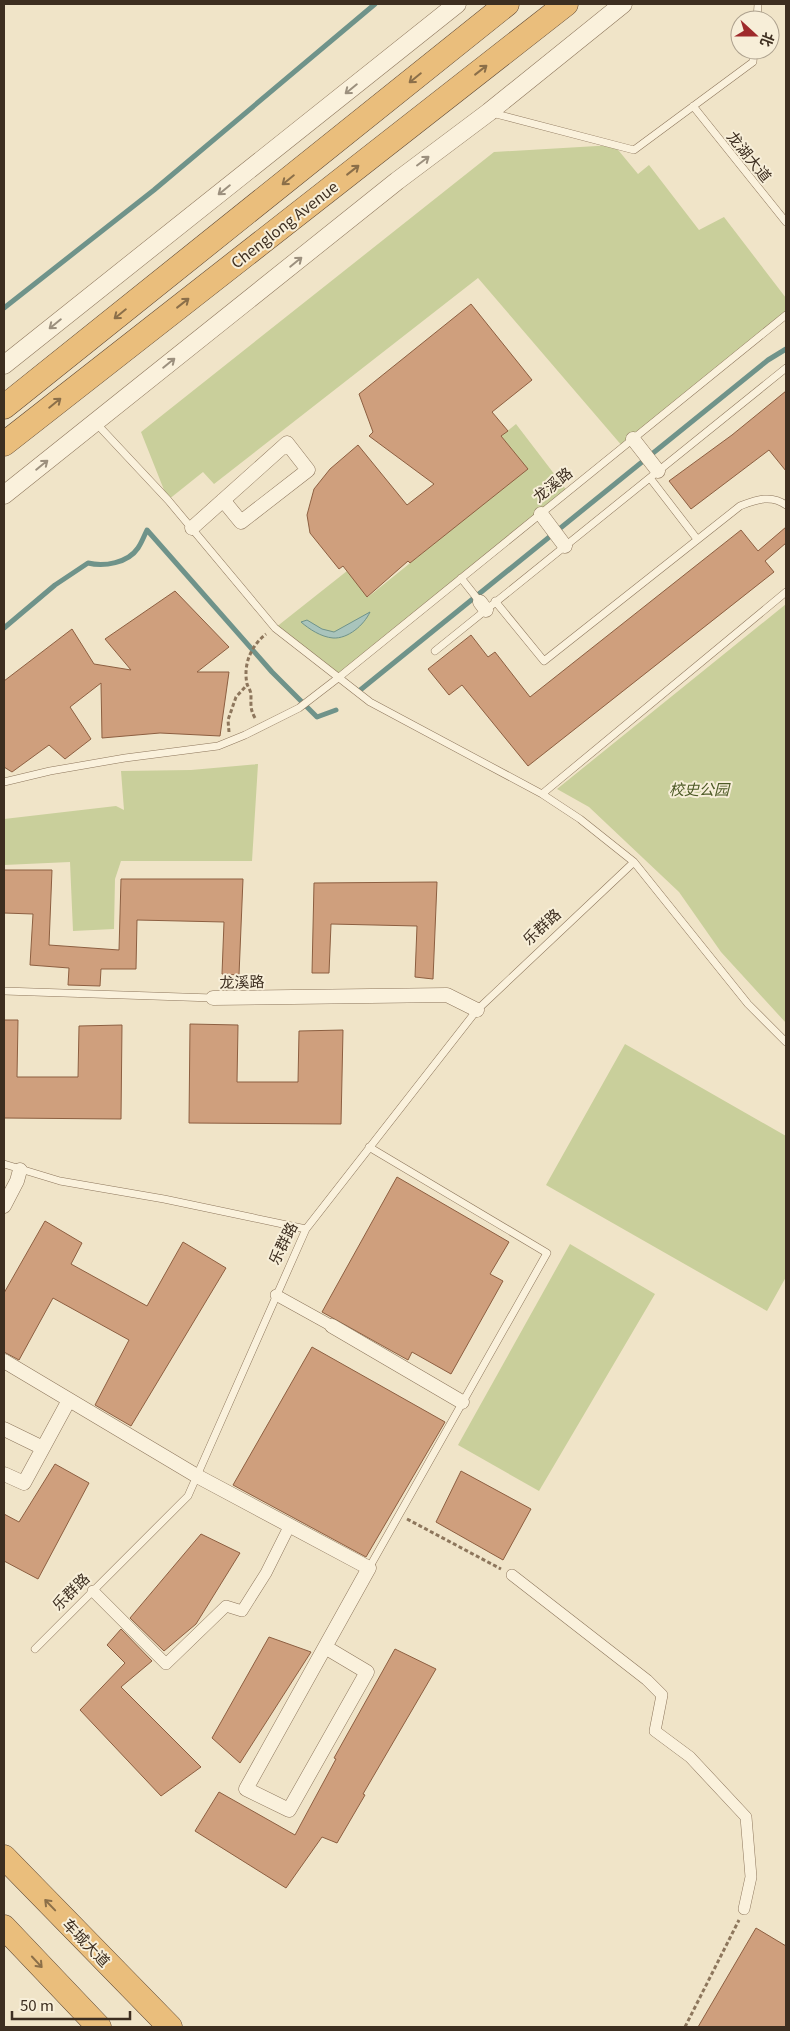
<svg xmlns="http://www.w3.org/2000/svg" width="790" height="2031" font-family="Georgia,'Noto Sans SC',serif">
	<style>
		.green { fill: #c9cf9b }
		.water { fill: #a9c4bc; stroke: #6f938a }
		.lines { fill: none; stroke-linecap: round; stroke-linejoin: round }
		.stream { stroke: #6f938a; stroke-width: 5 }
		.building { fill: #cf9f7d; stroke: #8d5f41 }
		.service-casing { stroke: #8d765c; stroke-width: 8 }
		.pedestrian-casing { stroke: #8d765c; stroke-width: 12 }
		.minor-casing { stroke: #8d765c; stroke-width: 15 }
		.tertiary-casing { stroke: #8d765c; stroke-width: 19 }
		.trunk-casing { stroke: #5b4430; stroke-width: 25 }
		.path { stroke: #8d765c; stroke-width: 3; stroke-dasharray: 4 2.5; stroke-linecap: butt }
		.service { stroke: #faf1dc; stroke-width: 7 }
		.pedestrian { stroke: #faf1dc; stroke-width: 11 }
		.minor { stroke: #faf1dc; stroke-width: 14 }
		.tertiary { stroke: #faf1dc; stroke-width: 18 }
		.trunk { stroke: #eabe7c; stroke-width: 24 }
		.oneway { stroke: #8b6f49 }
		.oneway2 { stroke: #9c907e }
		.labels { text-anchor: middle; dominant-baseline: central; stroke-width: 4; stroke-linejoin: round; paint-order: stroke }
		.street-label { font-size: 15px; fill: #3d2e20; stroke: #f7eed8 }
		.park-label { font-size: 15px; font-style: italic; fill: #4d5a26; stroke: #f7eed8 }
	</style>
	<rect width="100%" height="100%" fill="#f0e4c8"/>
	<path class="green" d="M614,145L638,174L649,165L699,230L724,217L786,298V315L623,447L478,278L214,484L203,472L168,500L141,432L494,152Z
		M516,424L568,492L338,678L275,628L347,571L368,597L527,469L501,436Z
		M786,604V1023L721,952L679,892L589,807L557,789Z
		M258,764L252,861H121L115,879L114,929L73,931L70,862L4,865V819L116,806L124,810L121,771L191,770Z
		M625,1044L786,1136V1277L767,1311L546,1185Z
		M570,1244L655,1294L539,1491L458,1445Z"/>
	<path class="water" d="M370,612C364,625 348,639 333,638C321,637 309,629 301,622L307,620L322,629L334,632Z"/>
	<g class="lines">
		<path class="stream" d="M4,308L154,190L375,4
			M4,628L55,585L88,563C104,567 128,563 138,548C142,542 144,536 147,530L272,672L317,717L336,710
			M359,691L768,360L786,349"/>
	</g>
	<path class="building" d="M471,304L532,380L492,412L508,431L501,436L528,469L410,563L408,561L367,597L343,566L339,569L310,533L307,515L314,489L330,469L358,445L407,505L434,484L369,436L373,432L359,394Z
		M786,391V471L769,450L691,509L669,481L732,435Z
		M786,527V543L765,561L774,572L528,766L462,685L449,695L428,669L471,635L488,657L495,652L530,697L741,530L758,551Z
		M175,591L229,647L197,672H229L220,736L160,733L102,738L101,683L70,707L91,739L65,759L49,745L12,772L4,767V681L72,629L94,664L131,670L105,639Z
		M4,870H52L49,945L119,950L121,879H243L239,975L222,974L224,922L137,920L136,969H101L100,986L68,985L69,968L30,965L33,914L4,913Z
		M437,882L433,979L415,977L417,926L331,924L329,973H312L314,883Z
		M4,1020H18L17,1077H78L79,1026L122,1025L121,1119L4,1118Z
		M190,1024L238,1025L237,1082H298L299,1031L343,1030L341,1124L189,1123Z
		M397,1177L509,1242L490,1274L503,1281L451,1374L412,1352L408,1360L322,1312Z
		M45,1221L82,1243L71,1264L147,1306L183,1242L226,1268L131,1426L95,1405L129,1340L53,1298L19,1360L4,1352V1293Z
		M312,1347L445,1422L366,1557L233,1485Z
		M55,1464L89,1483L38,1579L4,1561V1514L19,1522Z
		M461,1471L531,1509L503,1560L436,1522Z
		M201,1534L240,1553L196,1624L164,1651L130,1618Z
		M121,1629L152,1661L121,1687L201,1767L161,1796L80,1710L125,1663L107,1645Z
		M269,1637L311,1652L240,1763L212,1738Z
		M395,1649L436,1669L363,1794L365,1795L337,1843L322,1837L286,1888L195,1831L219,1792L295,1835L336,1759L334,1758Z
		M756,1928L786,1946V2027H698Z"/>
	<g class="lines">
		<defs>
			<path id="service" d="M757,20L758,4
				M693,106L786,222
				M492,113L634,150L753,62L754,50
				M95,422L168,500L275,628L370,702L542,794L580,819L634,862L748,1004L786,1042
				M650,478L697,539
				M461,578L480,602
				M495,601L544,661L740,506C756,500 771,494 786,505
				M435,651L786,368
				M4,782L50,771L125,758L218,746L245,735L299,708L338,678L786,315
				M542,794L786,592
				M4,991L213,998
				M369,1147L547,1253L369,1568
				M4,1164L60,1181L164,1199L306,1229
				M35,1649L188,1496L306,1229L477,1010L634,862"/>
			<path id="pedestrian" d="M276,1295L332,1326
				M512,1575L647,1680L662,1695L655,1731L690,1757L746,1817L751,1877L744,1909
				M93,1591L166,1664L226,1606L242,1611L266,1573L290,1525"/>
			<path id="minor" d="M633,439L658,471
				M541,514L565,546
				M192,528L287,443L308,470L241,522L223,500
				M480,602L486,610
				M213,998L447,995L477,1010
				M4,1206L17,1181L20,1170
				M332,1326L462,1402
				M4,1361L197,1476L369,1568L246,1789L289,1810L367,1672L325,1647
				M4,1429L43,1448
				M4,1474L24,1483L69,1400"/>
			<path id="tertiary" d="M4,365L457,4
				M4,495L397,181L489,112L623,4"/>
			<path id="trunk" d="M4,407L507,4
				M4,444L566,4
				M4,1857L170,2027
				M4,1927L99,2027"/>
		</defs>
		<use href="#service" class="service-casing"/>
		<use href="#pedestrian" class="pedestrian-casing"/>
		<use href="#minor" class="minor-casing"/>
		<use href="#tertiary" class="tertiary-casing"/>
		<use href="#trunk" class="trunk-casing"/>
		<path class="path" d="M255,718C250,709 251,705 251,695C251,691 248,687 247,684C243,664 251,646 266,634
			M229,732L228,720L236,697L247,685
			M407,1519L501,1569
			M685,2027L739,1920"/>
		<use href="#service" class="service"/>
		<use href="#pedestrian" class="pedestrian"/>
		<use href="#minor" class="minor"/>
		<use href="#tertiary" class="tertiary"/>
		<use href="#trunk" class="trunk"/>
	</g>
	<defs><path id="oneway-shaft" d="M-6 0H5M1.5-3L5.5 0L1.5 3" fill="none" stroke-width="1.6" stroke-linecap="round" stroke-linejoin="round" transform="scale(1.25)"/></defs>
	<g class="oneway">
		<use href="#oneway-shaft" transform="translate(481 70) rotate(-38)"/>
		<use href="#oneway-shaft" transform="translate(415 78) rotate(141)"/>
		<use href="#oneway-shaft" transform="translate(353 170) rotate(-38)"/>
		<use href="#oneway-shaft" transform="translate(288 180) rotate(141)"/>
		<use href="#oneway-shaft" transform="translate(183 303) rotate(-38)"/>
		<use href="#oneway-shaft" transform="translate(120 314) rotate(141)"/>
		<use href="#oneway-shaft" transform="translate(55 403) rotate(-39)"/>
		<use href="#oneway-shaft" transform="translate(50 1905) rotate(-134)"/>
		<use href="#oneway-shaft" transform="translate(37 1962) rotate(47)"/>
	</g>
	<g class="oneway2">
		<use href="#oneway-shaft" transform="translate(351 89) rotate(141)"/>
		<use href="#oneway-shaft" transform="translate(423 161) rotate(-37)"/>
		<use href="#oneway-shaft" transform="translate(224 190) rotate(141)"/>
		<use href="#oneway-shaft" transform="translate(296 262) rotate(-39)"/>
		<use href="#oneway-shaft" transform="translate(55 324) rotate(141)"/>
		<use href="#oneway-shaft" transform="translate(169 363) rotate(-39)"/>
		<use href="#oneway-shaft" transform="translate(42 465) rotate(-39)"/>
	</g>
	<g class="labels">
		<g class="street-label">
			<text transform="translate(750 156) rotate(51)">龙湖大道</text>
			<text transform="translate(284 224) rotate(-38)">Chenglong Avenue</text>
			<text transform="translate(552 484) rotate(-39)">龙溪路</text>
			<text transform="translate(541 926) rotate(-43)">乐群路</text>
			<text transform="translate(242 981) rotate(-1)">龙溪路</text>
			<text transform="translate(282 1243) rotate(-64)">乐群路</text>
			<text transform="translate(70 1591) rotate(-45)">乐群路</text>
			<text transform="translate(87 1942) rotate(46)">车城大道</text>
		</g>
		<g class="park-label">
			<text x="699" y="788">校史公园</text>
		</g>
	</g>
	<rect width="790" height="2031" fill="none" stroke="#3d2e20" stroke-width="10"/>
	<g transform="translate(755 35) rotate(111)"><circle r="24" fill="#f7eed8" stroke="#ada18e"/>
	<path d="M0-4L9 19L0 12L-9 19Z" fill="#9e2a2b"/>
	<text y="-8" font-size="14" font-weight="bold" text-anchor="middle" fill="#3d2e20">北</text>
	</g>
	<path d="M12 2011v8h118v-8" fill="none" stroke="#3d2e20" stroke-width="2.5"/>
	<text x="20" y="2011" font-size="15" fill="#3d2e20" stroke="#f7eed8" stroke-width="4" paint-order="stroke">50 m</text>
</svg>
